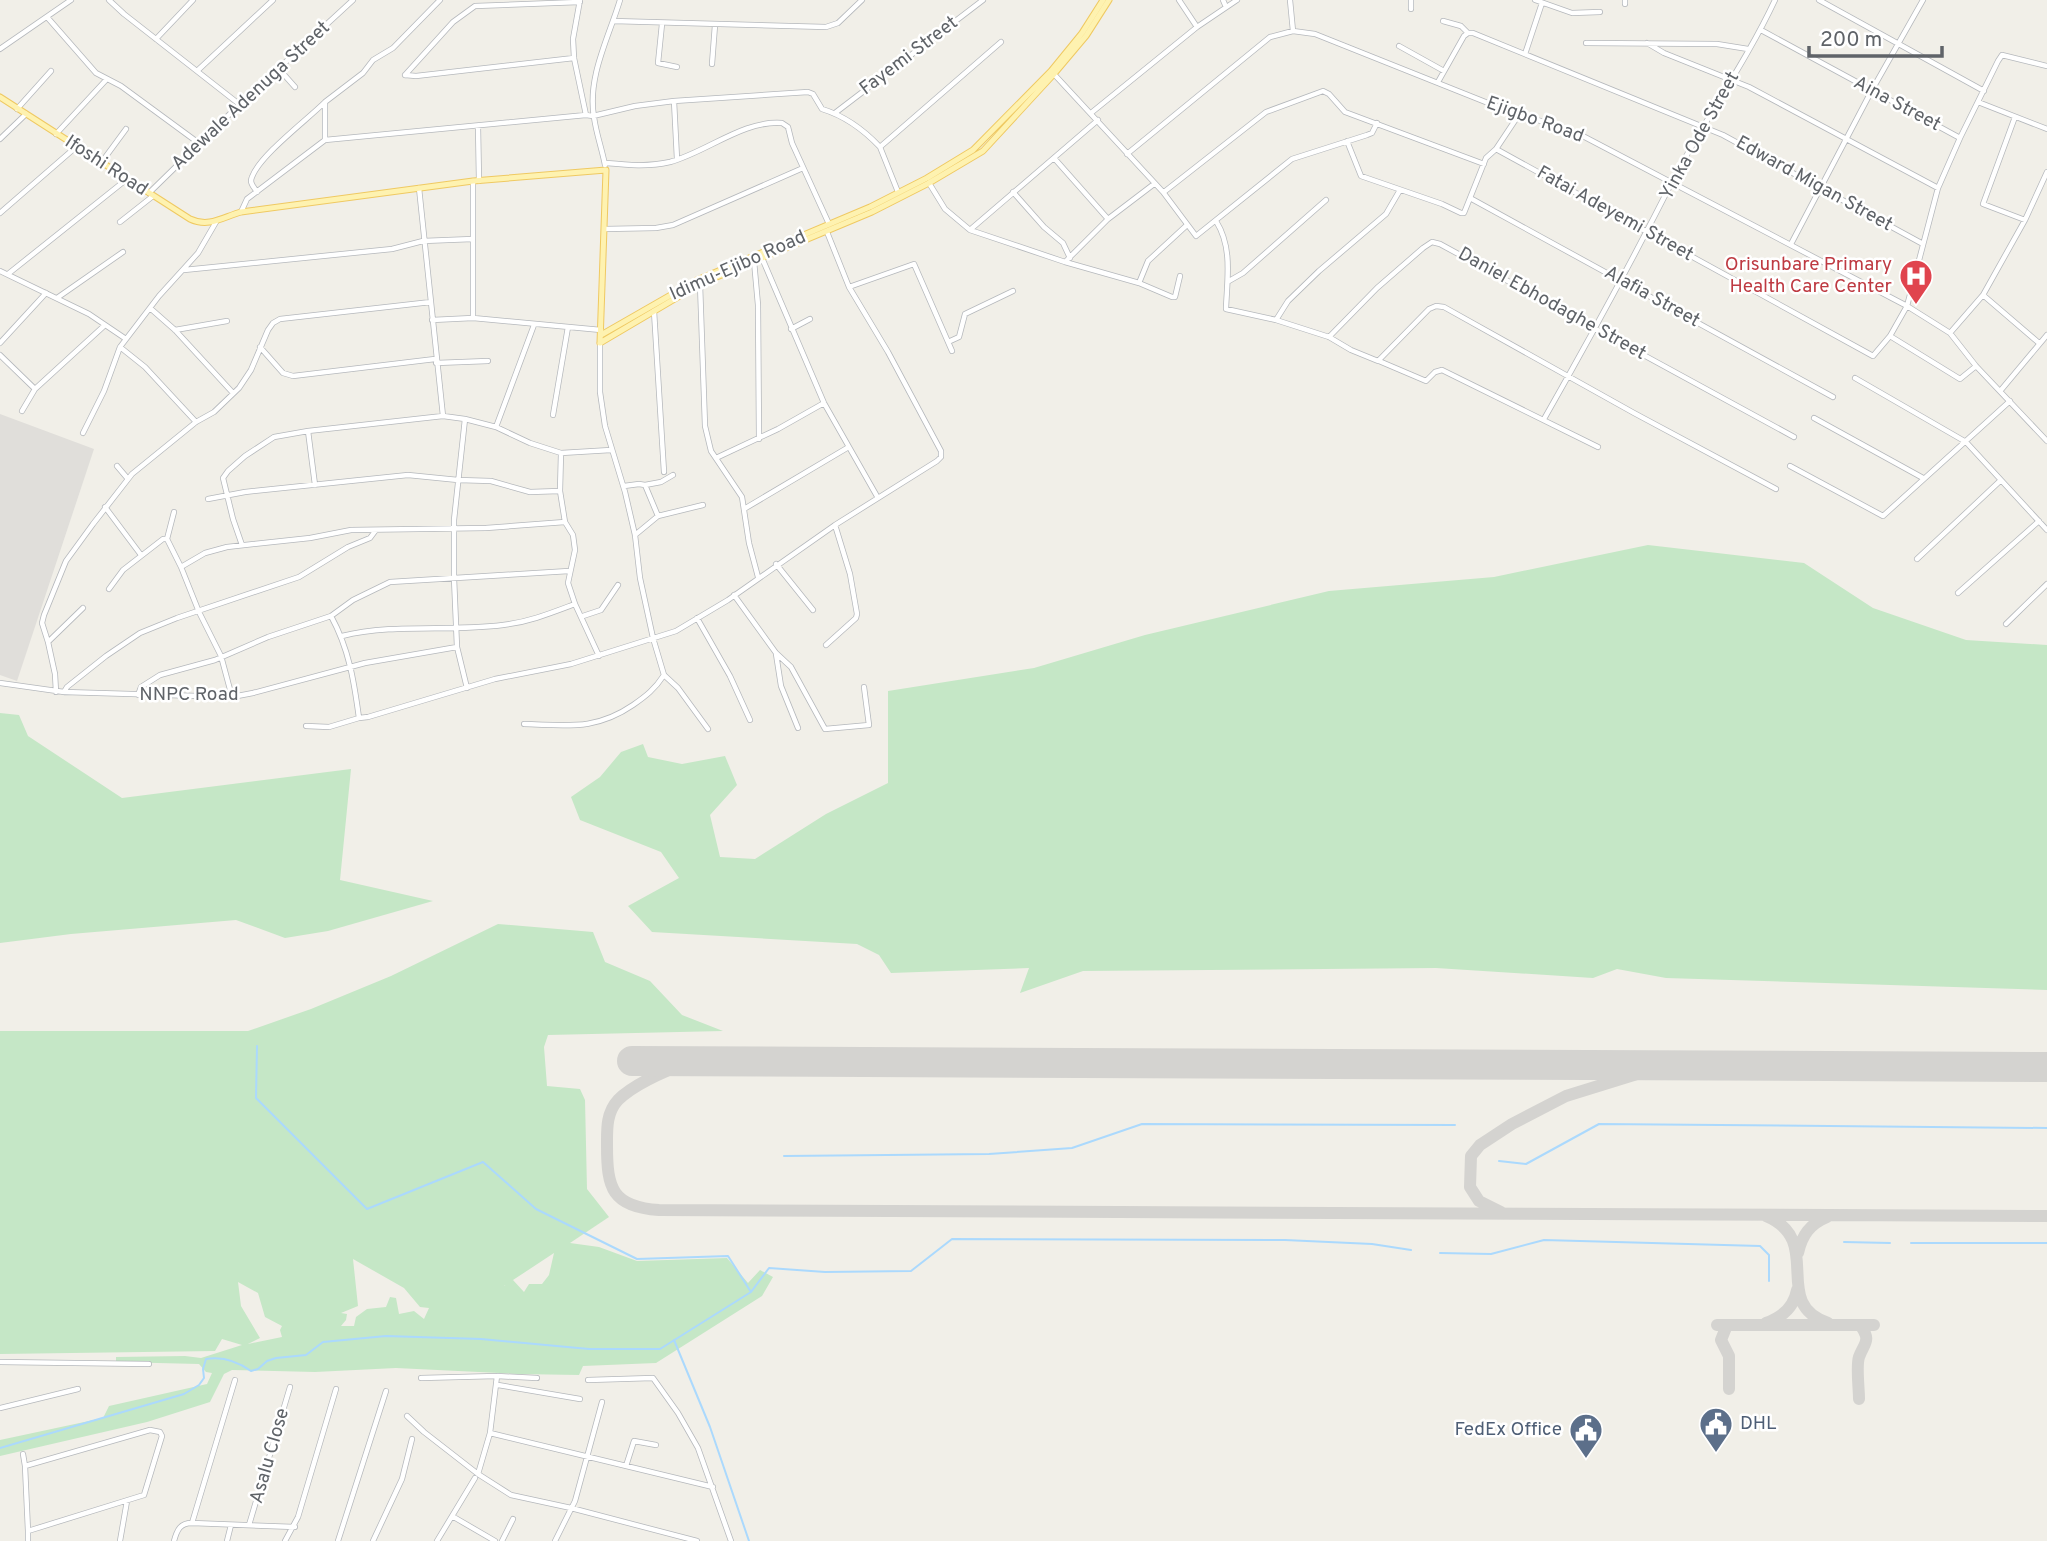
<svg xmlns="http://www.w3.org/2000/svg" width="2047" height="1541" font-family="Overpass,sans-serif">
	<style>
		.industrial { fill: #e0deda }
		.green { fill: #c5e7c6; fill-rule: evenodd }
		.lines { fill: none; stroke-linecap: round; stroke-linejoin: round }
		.stream { stroke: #abd9fd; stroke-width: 2 }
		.taxiway { stroke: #d4d3d0; stroke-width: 12 }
		.runway { stroke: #d4d3d0; stroke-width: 30 }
		.minor-casing { stroke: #b5b8bc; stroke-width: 6 }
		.major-casing { stroke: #efc962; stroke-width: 7 }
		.minor { stroke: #fff; stroke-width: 4.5 }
		.major { stroke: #fef2b0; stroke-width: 5 }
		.labels { text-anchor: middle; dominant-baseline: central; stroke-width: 5; stroke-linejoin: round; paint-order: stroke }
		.street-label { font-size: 19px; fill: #5f6368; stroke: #fff }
		.health-label { font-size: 19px; fill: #be3a42; stroke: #fff; text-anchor: end }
		.service-label { font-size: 19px; fill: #4e5e75; stroke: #fff; text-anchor: start }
	</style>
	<rect width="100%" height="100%" fill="#f1efe8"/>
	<path class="industrial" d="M0,414L94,449L17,681L0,675Z"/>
	<path class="green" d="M1648,545L1804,563L1873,608L1966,640L2047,645V990L1666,978L1617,969L1593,978L1436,968L1083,971L1020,993L1029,968L891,973L879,955L857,944L652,932L628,906L679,878L661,852L580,820L571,797L600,777L621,752L643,744L648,757L682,764L725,756L737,785L710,815L720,857L755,859L826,814L888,783V691L1034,668L1145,635L1329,591L1494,577Z
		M0,713L19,715L28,736L122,798L351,769L340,880L433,901L328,931L285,938L236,920L71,934L0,943Z
		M498,924L593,932L605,962L650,981L682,1015L723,1031L548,1035L544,1047L547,1086L580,1089L585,1100L587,1189L609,1217L570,1243L599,1247L637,1261L727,1258L748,1283L760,1270L773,1277L762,1296L656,1363L583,1366L579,1375L518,1374L396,1368L315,1372L232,1370L224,1374L210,1402L147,1422L0,1456V1440L103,1418L109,1406L207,1384L212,1373L206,1372L199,1364L116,1362V1357L185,1356L201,1358L242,1345L222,1339L215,1351L0,1354V1031H248L311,1009L391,976ZM554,1253L549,1275L542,1284H529L524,1292L513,1280L504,1286ZM353,1259L404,1288L420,1307L429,1308L424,1319L414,1311L399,1314L396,1298L390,1297L386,1307L367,1309L356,1317L354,1326H341L346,1320L347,1314L341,1313L358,1306ZM238,1282L258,1293L265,1317L282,1326L280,1330L282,1337L248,1344L260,1338L241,1306Z"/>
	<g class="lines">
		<path class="stream" d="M257,1046L256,1098L367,1209L483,1162L536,1209L637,1259L728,1256L751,1292
			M784,1156L989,1154L1072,1148L1142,1124L1455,1125
			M1499,1161L1526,1164L1599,1124L2047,1128
			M1844,1242L1890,1243
			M1911,1243H2047
			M1440,1253L1491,1254L1544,1240L1760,1246L1769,1255V1281
			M674,1340L710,1427L749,1541
			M0,1448L184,1394L199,1385L204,1378L203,1369L206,1359C223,1356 237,1361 251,1371L258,1369L267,1361L276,1358L306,1355L323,1342L386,1336L481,1339L589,1349H660L751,1292L769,1268L825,1272L911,1271L952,1239L1285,1240L1372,1244L1411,1250"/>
		<path class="taxiway" d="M694,1060C672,1068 635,1083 618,1100C606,1113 607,1130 607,1146C607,1188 612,1207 659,1210L2047,1216
			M1501,1212L1479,1201L1470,1187L1471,1156L1480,1145L1512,1124L1566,1096L1666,1065
			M1766,1216C1826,1241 1769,1303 1828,1323
			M1798,1253C1802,1235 1810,1224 1827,1217
			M1766,1323C1783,1317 1794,1307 1797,1290
			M1717,1325H1874
			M1727,1325L1721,1340L1729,1356V1389
			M1859,1399C1859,1388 1856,1366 1859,1357C1864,1343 1872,1341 1860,1325"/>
		<path class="runway" d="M632,1061L2047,1067"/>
		<defs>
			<path id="minor" d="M109,0L124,14L239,104
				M580,0L573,39L574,58L586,115L593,116L635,106L674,101L808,92L813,94L822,109C845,116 863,129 880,147L1001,42
				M1179,0L1197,27
				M1223,0L1226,7
				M1290,0L1293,31
				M1411,0V9
				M1535,0L1572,13L1600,12
				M1819,0L1984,91
				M1625,4V0
				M47,17L96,73L121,86L200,144
				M613,21L826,27L838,23L862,0
				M1443,21L1461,26L1468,33
				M662,24L658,63L677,67
				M1761,30L1960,138
				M156,39L193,0
				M1586,43L1717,44L1748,49
				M1647,43L1664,53L1749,87L1938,188
				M1399,46L1444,71
				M0,49L71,0
				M1525,54L1542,3
				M712,64L715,25
				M279,69L295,87
				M197,71L273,0
				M1052,72L1163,192L1196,236L1292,159L1367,135L1372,133L1377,123
				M405,75L453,22L475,6L580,2
				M405,75L416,76L574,58
				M1438,82L1464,36L1468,33H1473L1723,135L1923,244
				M674,101L677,159
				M1978,102L2047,129
				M17,109L51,71
				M835,113L983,0
				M1091,113L1197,27L1237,0
				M2015,117L1983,204L2025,220
				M478,126L479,181
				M56,134L106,80
				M0,139L26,114
				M325,140L586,115
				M1347,141L1361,176L1442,204L1461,213H1464L1486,158L1496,149L1520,113
				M880,147L898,192
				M1496,149L1873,356L1890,336L1907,306L1938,188L1960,138L1998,61L2002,55L2047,66
				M1127,154L1270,37L1293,31L1315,34L1493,105L1579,134L1907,306L1950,333L1976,366L2047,441
				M1054,158L1108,219
				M101,163L126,129
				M605,163C627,165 648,167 670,162C707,152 743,120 782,123L788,127L792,143L829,224
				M605,165C602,149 596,133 594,117C587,77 609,37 620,0
				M929,183L945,209L970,230L1065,262L1139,283L1172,297H1175L1180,276
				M419,188L443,416L465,419L496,427L530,443L561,453L611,450
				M1400,190L1386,214L1319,271L1288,301L1276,320L1329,337L1351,350L1378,361L1429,309L1436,306L1444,307L1634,413L1776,489
				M257,192C254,187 249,183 252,177C260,155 307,120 325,102
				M1013,192L1044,227L1063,243L1070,258
				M1164,192L1266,112L1323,91L1329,94L1345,112L1484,164
				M149,193L240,104L353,0
				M1470,198L1833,397
				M241,212L247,199L325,140V102L363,73L373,60L393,48L440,0
				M0,213L76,147
				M1216,221C1233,248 1227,279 1226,309L1276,320
				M120,222L153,196
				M605,229L656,228L673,225L803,168
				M971,229L1098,120
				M1791,244L1872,90L1923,0
				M762,258L824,403L878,498
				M754,261L758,305L759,439
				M1066,261L1108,219L1154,184
				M184,270L392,249L423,241L473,239
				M0,271L89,314L126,339
				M8,274L127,179
				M1229,281L1243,273L1326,200
				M1139,283L1148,261L1187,225
				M700,284L705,426L711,451L742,497L749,543L758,577
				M849,287L914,264L952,351
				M1983,295L2039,343
				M57,298L123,252
				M150,308L175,330L233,393
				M654,311L664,472
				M473,318V181
				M432,320L473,318L601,330
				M791,329L810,319
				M175,330L227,321
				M1950,333L1983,295L2025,220L2047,172
				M1890,336L1960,379L1976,366
				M1329,337L1377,288L1423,248L1432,242L1440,244L1794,437
				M948,342L959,337L965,314L1013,291
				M0,343L46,293
				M600,343V392L605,426L625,492L635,535L640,578L653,638L664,675L678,688L708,729
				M120,347L145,367L196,422
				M260,347L283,373L293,376L435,359
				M0,355L35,389
				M1379,361L1426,381L1435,372L1442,370L1598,447
				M436,363L488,361
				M1855,378L1966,442L2047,530
				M2001,390L2047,335
				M22,411L35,389L105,325
				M553,415L568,327
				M1814,418L1923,478
				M465,419L454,520V578L457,647L467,688
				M1544,419C1589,340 1632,261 1673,180C1705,119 1746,62 1775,0
				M496,427L534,325
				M308,431L315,485
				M83,433L104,391L120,347L159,296L198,253L216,222
				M716,458L778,429L824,403
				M117,466L128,479
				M1790,466L1883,516L2010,401
				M645,485L661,482L673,475
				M624,486L639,484L645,485L658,516
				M560,491L565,522L573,535L575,550L568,583L575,604
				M208,499L245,492L408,475L458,480L491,481L530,492L560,491L561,453
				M105,507L141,555
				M744,509L847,448
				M635,535L658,516L703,505
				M167,539L174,512
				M242,545L233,519L223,478L228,471L245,456L274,437L308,431L443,416
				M1917,559L2001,480
				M776,564L813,610
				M109,589L123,570L163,539H167L181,567
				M1958,593L2039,521
				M734,595L776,653L791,667L825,729L869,725L864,687
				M331,616C349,649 354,681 359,718L368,717L495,679L571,664L676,631L728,600L835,525L937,461L941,457V451L888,352L849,287L827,232
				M583,616L601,610L618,585
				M697,618L730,676L750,720
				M2006,624L2047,584
				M342,636C395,623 449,632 503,625C529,622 551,613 575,604L599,656
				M48,642L42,623L44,615L66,561L93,524L132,474L196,422L214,412L239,388L251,370L268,330L273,323L280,319L431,302
				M826,645L856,618L857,614L850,574L835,525
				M776,654L781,686L798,728
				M0,683L64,692L232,697L253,693L365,663L457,647
				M56,692L55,674L48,642L83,608
				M64,692L67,687L106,656L140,633L177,618L299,577L348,547L370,538L376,530
				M138,695L141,687L160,675L215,660L268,637L331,616L353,600L390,582L569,571
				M232,697L221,656L199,612L181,567L205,553L227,547L310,538L351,530L486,528L565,522
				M524,724C567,725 595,731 633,705C646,696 655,689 664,675
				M306,726L329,727L359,718
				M0,1362L149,1364
				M497,1376L537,1378
				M421,1378L497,1376L490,1433L478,1474
				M588,1380L653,1378L678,1413L698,1448L731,1541
				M498,1385L580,1399
				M0,1408L78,1389
				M407,1416L424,1432L478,1474L511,1495L571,1508L697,1541
				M150,1430L160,1432L162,1436L144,1495L28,1531L25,1466Z
				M490,1433L713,1487
				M23,1454L25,1466
				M626,1466L634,1441L656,1445
				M452,1516L495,1541
				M192,1523L295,1527
				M249,1525L290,1387
				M28,1541V1531
				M120,1541L127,1501
				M174,1541C177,1530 180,1523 192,1523L235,1380
				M227,1541L231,1525
				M285,1541L298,1517L336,1389
				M338,1541L386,1391
				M373,1541L402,1479L412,1439
				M437,1541L475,1478
				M502,1541L513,1519
				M555,1541L575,1501L602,1402"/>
			<path id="major" d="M0,97L190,219C209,228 223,217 241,212L473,181L606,170L600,343
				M601,335L697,280L870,207L927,178L973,150L1051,71L1082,33L1103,0
				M600,343L700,284L872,212L929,183L983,151L1054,74L1086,36L1109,0"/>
		</defs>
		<use href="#minor" class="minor-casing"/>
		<use href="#major" class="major-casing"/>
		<use href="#minor" class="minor"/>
		<use href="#major" class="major"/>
	</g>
	<defs>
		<symbol id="hospital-pin" viewBox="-11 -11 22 30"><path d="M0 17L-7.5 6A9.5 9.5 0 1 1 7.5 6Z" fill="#e0444e" stroke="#fff"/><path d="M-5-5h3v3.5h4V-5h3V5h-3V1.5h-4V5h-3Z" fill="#fff"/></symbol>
		<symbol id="civic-pin" viewBox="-11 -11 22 30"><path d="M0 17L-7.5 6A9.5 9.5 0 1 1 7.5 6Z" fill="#5c6f8a" stroke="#fff"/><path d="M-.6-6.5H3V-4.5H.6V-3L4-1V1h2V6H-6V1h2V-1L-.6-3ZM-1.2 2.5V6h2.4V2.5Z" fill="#fff"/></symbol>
	</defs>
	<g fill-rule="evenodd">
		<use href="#hospital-pin" x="1897" y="257" width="38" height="52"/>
		<use href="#civic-pin" x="1697" y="1405" width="38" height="52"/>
		<use href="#civic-pin" x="1567" y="1411" width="38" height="52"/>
	</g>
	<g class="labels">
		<g class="street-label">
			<text transform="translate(909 56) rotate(-37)">Fayemi Street</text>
			<text transform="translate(251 96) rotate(-43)">Adewale Adenuga Street</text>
			<text transform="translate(1897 104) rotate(28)">Aina Street</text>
			<text transform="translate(1535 120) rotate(20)">Ejigbo Road</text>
			<text transform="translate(1700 136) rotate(-61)">Yinka Ode Street</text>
			<text transform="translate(106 166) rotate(33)">Ifoshi Road</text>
			<text transform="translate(1814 184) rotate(29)">Edward Migan Street</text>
			<text transform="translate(1615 214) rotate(29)">Fatai Adeyemi Street</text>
			<text transform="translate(738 266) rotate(-24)">Idimu-Ejibo Road</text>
			<text transform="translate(1652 297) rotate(29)">Alafia Street</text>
			<text transform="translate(1552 304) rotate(29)">Daniel Ebhodaghe Street</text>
			<text x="189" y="695">NNPC Road</text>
			<text transform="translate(270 1456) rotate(-74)">Asalu Close</text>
		</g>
		<g class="health-label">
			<text x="1892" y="265">Orisunbare Primary<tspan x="1892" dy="22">Health Care Center</tspan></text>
		</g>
		<g class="service-label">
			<text x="1740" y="1424">DHL</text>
			<text x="1562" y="1430" text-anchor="end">FedEx Office</text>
		</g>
	</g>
	<path d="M1809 46v10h133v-10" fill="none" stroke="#5f6368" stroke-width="3.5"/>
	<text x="1820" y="46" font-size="21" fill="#5f6368" stroke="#ffffff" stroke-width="5" paint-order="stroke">200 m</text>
</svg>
